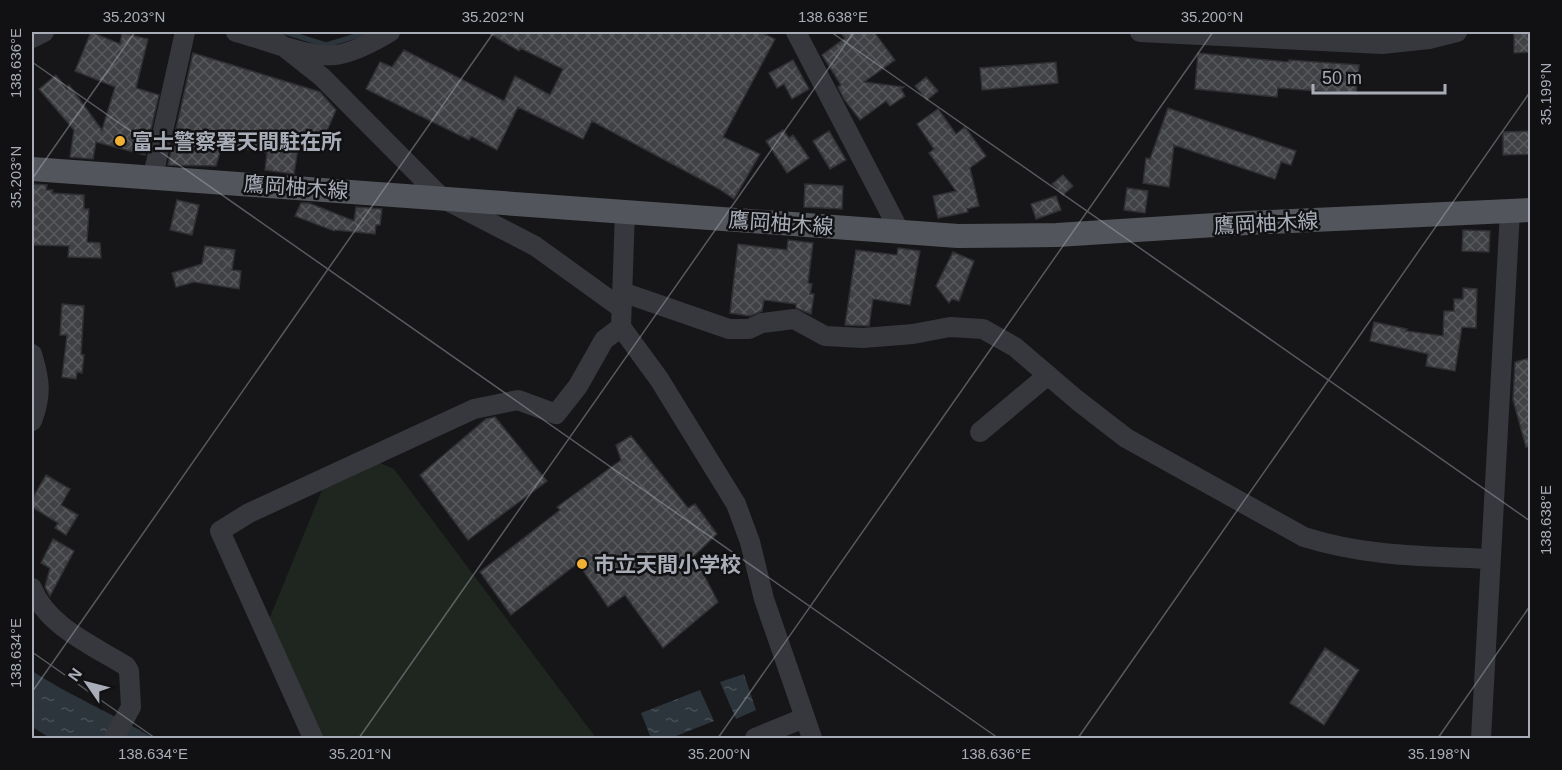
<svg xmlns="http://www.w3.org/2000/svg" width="1562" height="770" font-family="Helvetica,'Noto Sans JP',sans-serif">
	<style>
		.garden { fill: #1e261f }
		.water { fill: url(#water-ripples) }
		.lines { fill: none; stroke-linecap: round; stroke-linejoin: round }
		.stream { stroke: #2c353c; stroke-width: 5 }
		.building { fill: url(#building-cross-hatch); stroke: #303034; stroke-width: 1.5 }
		.minor { stroke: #37383d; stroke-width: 20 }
		.major { stroke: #53555c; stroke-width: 24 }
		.ticks { fill: none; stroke: #a8adb8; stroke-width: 1.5; stroke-opacity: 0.45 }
		.poi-dot { fill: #f2b134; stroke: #111113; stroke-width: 2 }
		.labels { text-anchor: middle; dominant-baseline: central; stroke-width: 5; stroke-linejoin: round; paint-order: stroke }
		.poi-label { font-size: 21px; font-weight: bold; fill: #a8adb8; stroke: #111113; text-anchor: start }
		.street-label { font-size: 21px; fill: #a8adb8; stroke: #111113 }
		.neatline { fill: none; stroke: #a8adb8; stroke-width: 2 }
		.ticks-label { font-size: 15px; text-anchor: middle; fill: #a8adb8 }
	</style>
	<defs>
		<pattern id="water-ripples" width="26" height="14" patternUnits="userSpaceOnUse" patternTransform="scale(1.5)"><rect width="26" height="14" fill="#2c353c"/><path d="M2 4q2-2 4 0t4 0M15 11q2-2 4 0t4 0" fill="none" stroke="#485056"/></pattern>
		<pattern id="building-cross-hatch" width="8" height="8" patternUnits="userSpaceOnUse" patternTransform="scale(1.5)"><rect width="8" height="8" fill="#404145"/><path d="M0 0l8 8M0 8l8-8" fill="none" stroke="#595a5e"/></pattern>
	</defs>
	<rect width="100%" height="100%" fill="#161618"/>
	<path class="garden" d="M380,463L394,469L596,738H320L268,622L322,490Z"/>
	<path class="water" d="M32,671C70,696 114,714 153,738H50L32,727Z
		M744,674L756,710L736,719L720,682Z
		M700,690L714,721L671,738H651L641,713Z"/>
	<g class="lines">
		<path class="stream" d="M285,32L326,45L369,32"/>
	</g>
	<path class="building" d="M91,32L120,44L122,33L148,39L136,88L159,95L145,155L96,142L93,159L70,157L74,130L39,89L56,75L67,89L69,85L102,130L115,87L75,71Z
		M487,32H760L775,39L723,137L760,154L734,199L719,189L592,121L583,139L518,107L497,150L471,136L469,140L366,89L380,62L392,67L404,50L504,101L515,76L550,95L563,69L520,48L519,51Z
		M840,32H874L895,60L864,82L904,87L901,89L905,96L890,106L886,101L860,120L844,99L838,87L841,85L822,55L845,38Z
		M1514,32H1530V52L1514,53Z
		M193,53L320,92L336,110L318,151L298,148L294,174L265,170L267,153L222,145L216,166L168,165Z
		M1198,53L1288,62L1289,60L1359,65L1356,94L1278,88L1277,97L1195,89Z
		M793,60L809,89L792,99L784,84L777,88L769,73Z
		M1056,62L1058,83L982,90L980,68Z
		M926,77L938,91L927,100L915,86Z
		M1168,108L1296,151L1291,165L1281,162L1275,179L1174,145L1169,187L1143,183L1146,158L1150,159Z
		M938,109L956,134L965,127L986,156L970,168L979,206L967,209L968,212L938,218L933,196L956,191L929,153L934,149L917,124Z
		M783,130L789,138L793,135L809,158L787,173L766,141Z
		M829,131L846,160L830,169L813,141Z
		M1530,131V154L1503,155V132Z
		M1063,175L1073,186L1063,195L1052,184Z
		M32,184L47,185L46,190H53L52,193L84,195V209H89L87,242L100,243L101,258L68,257L69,246L32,245Z
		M805,184L843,186L842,209L804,207Z
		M1127,188L1148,191L1145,213L1124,210Z
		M1056,196L1061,210L1036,219L1031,204Z
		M177,200L199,205L192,235L170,230Z
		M301,203H309L354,221L356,207L382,209L380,225H376L375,234L335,230L334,231L295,216Z
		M1463,230L1490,231L1489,252L1462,251Z
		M788,240L813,243L808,283L812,284L810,294H814L811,314L796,308V304L764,300L762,311L750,316L730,313L738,244L787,250Z
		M205,246L235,250L232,270L241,271L239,289L194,282L176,287L172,273L202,264Z
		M898,248L920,251L910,305L873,299L869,326L845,325L856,250L897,255Z
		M953,252L974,261L959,301L952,299L949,303L936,286Z
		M1463,288L1477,289L1476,328L1462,327L1455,371L1426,366L1428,354L1370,341L1374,322L1407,329L1406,331L1443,336L1444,311H1454V299H1463Z
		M62,304L84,306L81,354L84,355L82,373L77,372L76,379L62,377L67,335H60Z
		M1530,358V446L1526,447L1513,400L1515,362Z
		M495,417L547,481L468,540L420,475L486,419Z
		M631,436L688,508L695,504L717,534L694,556L718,602L663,648L625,595L608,607L578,563L511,615L480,572L560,510L557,507L621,460L616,445Z
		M46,475L70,489L61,505L78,515L66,535L55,528L58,523L32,507V499Z
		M53,539L74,551L50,596L45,587L50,568L41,563Z
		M1325,648L1359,670L1324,725L1290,703Z"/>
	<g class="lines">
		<path class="minor" d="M236,32C264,39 308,58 335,55C354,53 375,41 390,32
			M796,32L900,232
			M1140,32L1382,44L1429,39L1457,32
			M32,38L44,32
			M279,43L322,77L442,198L535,246L621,308
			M153,176L185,32
			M625,211L621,327L659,379L736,504L750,542L764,599L812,738
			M622,292L729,329H749L762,323L794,319L825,336L863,338L913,334L950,327L983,329L1015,347L1077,400L1126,438L1304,537C1368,557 1425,556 1490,559
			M32,354C40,380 42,395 32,421
			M980,432L1048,375
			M32,588C47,626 92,645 126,666L129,671L131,707L114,738
			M313,738L220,531L249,513L474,409L518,400L556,414L578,386L604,340L621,327
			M755,738L804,718
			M1481,738L1510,211"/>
		<path class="major" d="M32,169L958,236L1057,235L1247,223L1530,210"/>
	</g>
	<path class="ticks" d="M831,32L1530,521M32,62L998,738M32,179L135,32M32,652L155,738M32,692L494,32M359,738L854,32M718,738L1213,32M1078,738L1530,92M1438,738L1530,606"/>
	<g class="poi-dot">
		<circle cx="120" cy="141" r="6"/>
		<circle cx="582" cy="564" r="6"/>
	</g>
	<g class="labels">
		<g class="poi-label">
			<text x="132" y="141">富士警察署天間駐在所</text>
			<text x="594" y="564">市立天間小学校</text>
		</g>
		<g class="street-label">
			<text transform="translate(296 187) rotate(4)">鷹岡柚木線</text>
			<text transform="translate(781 223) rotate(4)">鷹岡柚木線</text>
			<text transform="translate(1266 223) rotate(-3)">鷹岡柚木線</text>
		</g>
	</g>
	<rect width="1562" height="770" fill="none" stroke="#111113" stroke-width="66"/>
	<g transform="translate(87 683) rotate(305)" stroke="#111113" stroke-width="4.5" paint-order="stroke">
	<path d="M0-4.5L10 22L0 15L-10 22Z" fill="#a8adb8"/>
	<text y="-9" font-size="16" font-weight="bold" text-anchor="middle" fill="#a8adb8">N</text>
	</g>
	<path d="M1313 84v9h132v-9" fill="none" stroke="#a8adb8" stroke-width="3"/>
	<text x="1322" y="84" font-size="18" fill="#a8adb8" stroke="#111113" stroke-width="4.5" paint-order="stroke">50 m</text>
	<rect x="33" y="33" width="1496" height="704" class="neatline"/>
	<g class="ticks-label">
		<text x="134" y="22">35.203°N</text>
		<text x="493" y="22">35.202°N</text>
		<text x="833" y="22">138.638°E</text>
		<text x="1212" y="22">35.200°N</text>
		<text transform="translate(16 63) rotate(-90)" y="5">138.636°E</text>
		<text transform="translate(1546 94) rotate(-90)" y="5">35.199°N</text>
		<text transform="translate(16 177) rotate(-90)" y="5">35.203°N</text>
		<text transform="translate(1546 520) rotate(-90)" y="5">138.638°E</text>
		<text transform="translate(16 653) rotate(-90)" y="5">138.634°E</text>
		<text x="153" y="759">138.634°E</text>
		<text x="360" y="759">35.201°N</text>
		<text x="719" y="759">35.200°N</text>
		<text x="996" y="759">138.636°E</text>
		<text x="1439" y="759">35.198°N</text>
	</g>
</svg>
